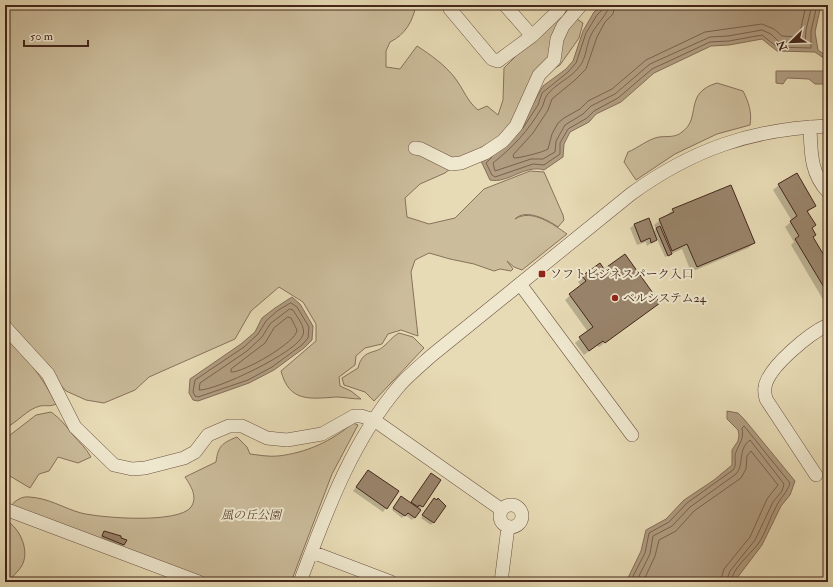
<svg xmlns="http://www.w3.org/2000/svg" width="833" height="587" font-family="'IM FELL Double Pica','Noto Serif JP',serif">
	<style>
		.green { fill: #cbbc9b; stroke: #88715b }
		.water { fill: #b09d81; stroke: #856d58 }
		.shadow { fill: #0003 }
		.lines { fill: none; stroke-linecap: round; stroke-linejoin: round }
		.shore { stroke: #7a624e; stroke-width: 1 }
		.building { fill: #99846b; stroke: #44261b }
		.minor-casing { stroke: #6d5342; stroke-width: 14 }
		.minor { stroke: #efe8cf; stroke-width: 13 }
		.poi-dot { fill: #8f2418; stroke: #efe8cf; stroke-width: 1.5 }
		.labels { text-anchor: middle; dominant-baseline: central; stroke-width: 4; stroke-linejoin: round; paint-order: stroke }
		.poi-label { font-size: 12px; fill: #44261b; stroke: #efe8cf; text-anchor: start }
		.park-label { font-size: 12px; font-style: italic; fill: #5f4435; stroke: #efe8cf }
	</style>
	<rect width="100%" height="100%" fill="#e7dbb5"/>
	<filter id="stains"><feTurbulence type="fractalNoise" baseFrequency=".005" numOctaves="4"/><feColorMatrix values="0 0 0 0 .2 0 0 0 0 .09 0 0 0 0 .02 0 0 0 .5 -.17"/></filter>
	<radialGradient id="worn" r=".72"><stop offset=".6" stop-color="#630" stop-opacity="0"/><stop offset="1" stop-color="#630" stop-opacity=".3"/></radialGradient>
	<path class="green" d="M5,5H416C413,21 405,35 390,42L386,51V67L400,69L417,46C431,55 445,65 455,78C464,90 467,101 478,110L487,106L498,115L503,100L504,68L532,40L566,12L583,23L579,38L560,65L531,83L518,114L503,135L466,156L445,173L420,184L405,198L407,217L429,224L455,218L484,189L530,171L544,172L563,215L564,220L558,227C548,220 526,208 515,219C532,208 554,225 567,234L522,270L514,267L507,261L513,269L511,271L500,269L494,271L474,264L450,259L429,253L415,260L411,272L418,336L401,330L388,334L382,344L365,348L356,356L355,365L339,377L340,386L351,391L361,399C351,399 344,397 336,397C309,399 289,402 281,371L316,341V324L303,302L279,287L251,311L235,339L149,377L135,390L104,403L86,400L66,391L5,322Z
		M717,83L743,91C749,103 752,112 750,125L717,134L675,154L636,180L624,162L628,152C638,148 648,139 659,137C667,136 675,138 682,132C702,118 683,93 717,83Z
		M399,333L413,337L424,348L374,401L365,392L344,385L342,378L358,368C363,348 375,355 384,346C390,341 392,337 399,333Z
		M5,334C25,356 43,377 56,404C50,407 46,405 40,406C27,409 17,423 5,428Z
		M51,412C61,419 66,426 73,435C80,443 86,448 91,457L78,463L58,457L49,471L39,474L30,488L5,473V439L36,415Z
		M353,423L358,425L332,474L291,582H214L11,506C15,500 23,496 29,497C49,498 63,508 81,513C101,518 179,524 191,507C198,497 191,486 185,477L216,462C218,446 222,443 237,437L247,447L250,454C259,455 269,457 278,456C306,453 332,441 353,423Z
		M5,520C20,527 31,552 21,567C17,573 12,576 9,582H5Z"/>
	<path class="water" d="M602,5H821L815,32L818,50L828,57V61L815,52L777,51L762,39L729,45L711,46L654,73L621,102L596,114L589,122L570,132L564,144L563,157L544,170C525,164 508,184 490,180L481,161L521,125L543,86L566,69L573,61L583,31L594,12Z
		M776,71H828V84H815L809,79L787,78L783,84L776,83Z
		M292,297L300,304L313,326L312,340L304,348L274,370L249,383L198,401L193,400L189,393L190,379L241,344L255,332L262,318L275,308Z
		M727,411L738,413L744,419L795,481L790,495L781,506L762,545L734,582H626L641,551L646,530L666,519L684,500L714,480L732,465V450L738,441L739,435L738,430L727,419Z"/>
	<path class="shadow" d="M828,168V175L825,171Z
		M779,185L815,205L807,213L812,238L828,264V308L791,245L794,242L785,227L792,221L773,190Z
		M673,210L754,243L748,248L691,272L682,249L665,257L657,239L647,246L646,242L637,245L630,228L634,225L653,232L656,229L654,225Z
		M583,277L659,303L599,347L597,345L584,355L575,343L588,332L565,300L581,286L578,282Z
		M368,471L386,508L383,512L353,491Z
		M431,474L422,507L412,520L405,515L402,518L392,510L399,500L410,504Z
		M432,502L444,506L431,525L421,518Z
		M104,532L124,545L121,547L100,539Z"/>
	<g class="lines">
		<path class="shore" d="M609,5C609,13 596,25 592,33C586,43 587,58 579,67C571,78 555,84 547,95C544,99 544,105 541,109C528,131 513,147 493,163L495,171L531,159H543L555,152L556,141L565,125L583,114L591,106L615,94L650,64L710,37L728,36L762,30L771,34L779,42L805,43L806,30L812,5
			M615,5L613,14L605,22L597,37L586,69L575,80L552,99L548,110L533,133L513,155L514,158C520,158 544,152 548,149L552,134L558,123L564,118L580,109L588,101L612,89L646,60L705,32L762,24L774,29L782,36L799,37L806,5
			M523,128L538,105L542,93L568,72L576,63L586,33L597,15L603,9L604,5
			M492,157L486,163L492,175L495,177L533,164L544,165L560,154V143L568,129L587,118L594,111L618,98L652,69L710,42L729,41L762,35L777,47L811,48V31L817,5
			M291,303L297,307L309,327L308,338L302,345L272,367L248,380L198,397L195,396L193,392L195,380L244,347L258,334L266,321L277,311Z
			M290,309L293,310C297,317 306,327 303,335C298,352 215,391 199,390L200,383L247,351L262,337L270,324Z
			M288,317L291,318L297,330C297,342 243,373 231,372V369L265,343L274,328Z
			M630,582L645,553L649,533L669,522L687,503L733,470C738,464 733,458 736,452C740,442 744,439 742,428L744,426L790,483C787,493 780,498 776,507C769,519 766,533 758,544C750,555 732,568 731,582
			M636,582L650,554L653,536L672,526L690,507L736,474C745,463 737,450 750,440L784,484L782,491L773,502L755,540L730,571L726,582
			M643,582L655,556L659,540L676,531L694,511L741,478L746,469L747,456L751,451L778,485L767,499L750,537L724,569L720,582"/>
	</g>
	<path class="building" d="M797,173L816,206L807,211L816,225L812,228L816,235L813,237L828,262V294L795,239L799,236L790,221L797,216L778,184Z
		M731,185L755,243L697,267L687,244L672,251L659,219L674,212L672,209Z
		M649,218L657,240L651,243L650,238L641,242L634,224Z
		M660,226L672,254L668,256L656,228Z
		M625,254L660,303L605,343L603,341L589,351L579,337L593,327L569,294L586,281L582,276L600,263L604,269Z
		M368,470L399,491L387,509L356,487Z
		M431,473L441,480L423,507L419,505L418,507L411,502Z
		M401,496L421,510L415,518L408,513L405,516L393,508Z
		M434,498L437,500L438,498L446,506L434,523L422,515Z
		M104,531L121,536V538L127,540L124,545L102,536Z"/>
	<g class="lines">
		<defs>
			<path id="minor" d="M449,5L450,9L492,59L498,61L532,36L558,11L560,8L559,5
				M505,5L532,36
				M810,127C811,151 810,173 828,192
				M415,148L421,149L451,164L461,163L485,153L503,141L516,126L539,75L554,60L557,39L563,26L581,5
				M520,284L632,435
				M5,327L48,374L75,427L114,465L132,469L145,468L184,458L195,452L208,435L229,426H242L267,438L287,440L322,434L354,416H361L374,420L502,510
				M816,475L766,399C765,395 764,391 765,387C768,367 810,333 828,325
				M500 516a11 11 0 1 1 22 0a11 11 0 1 1-22 0Z
				M5,509L199,582
				M312,552L391,582
				M300,582C326,513 351,442 400,385C409,375 421,365 431,356L631,194C693,149 752,129 828,126
				M501,582L508,527"/>
		</defs>
		<use href="#minor" class="minor-casing"/>
		<use href="#minor" class="minor"/>
	</g>
	<g class="poi-dot">
		<rect x="538" y="270" width="8" height="8" rx="2"/>
		<circle cx="615" cy="298" r="4"/>
	</g>
	<g class="labels">
		<g class="poi-label">
			<text x="550" y="274">ソフトビジネスパーク入口</text>
			<text x="623" y="298">ベルシステム24</text>
		</g>
		<g class="park-label">
			<text x="251" y="515">風の丘公園</text>
		</g>
	</g>
	<rect width="833" height="587" fill="none" stroke="#e7dbb5" stroke-width="20"/>
	<rect x="6" y="6" width="821" height="575" fill="none" stroke="#44261b" stroke-width="2"/>
	<rect x="10" y="10" width="813" height="567" fill="none" stroke="#44261b"/>
	<g transform="translate(791 42) rotate(247)" stroke="#efe8cf" stroke-width="3" paint-order="stroke">
	<path d="M0-3L7 15L0 10L-7 15Z" fill="#44261b"/>
	<text y="-6" font-size="11" font-weight="bold" text-anchor="middle" fill="#44261b">N</text>
	</g>
	<path d="M24 40v6h64v-6" fill="none" stroke="#44261b" stroke-width="2"/>
	<text x="30" y="40" font-size="12" fill="#44261b" stroke="#efe8cf" stroke-width="3" paint-order="stroke">50 m</text>
	<rect width="100%" height="100%" filter="url(#stains)"/>
	<rect width="100%" height="100%" fill="url(#worn)"/>
</svg>
